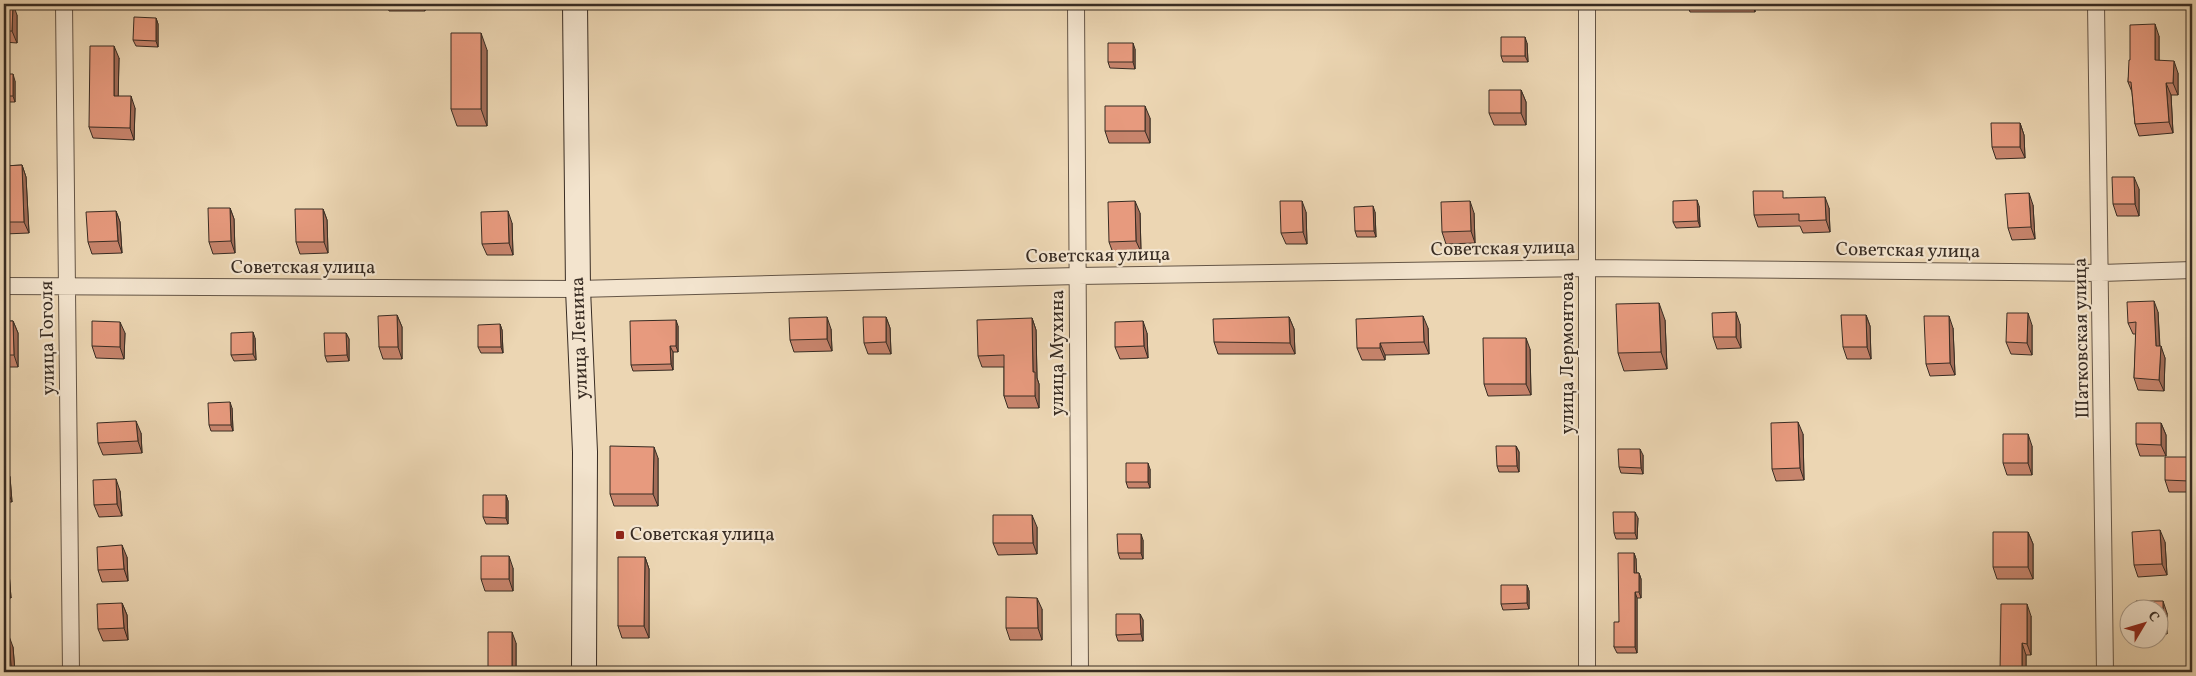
<svg xmlns="http://www.w3.org/2000/svg" width="2196" height="676" font-family="Vollkorn,serif">
	<style>
		.lines { fill: none; stroke-linecap: round; stroke-linejoin: round }
		.street-casing { stroke: #655647; stroke-width: 18 }
		.secondary-casing { stroke: #382c23; stroke-width: 26 }
		.street { stroke: #f3e4ce; stroke-width: 16 }
		.secondary { stroke: #f3e4ce; stroke-width: 24 }
		.wall { fill: #c7846c; stroke: #382c23 }
		.shaded-wall { fill: #a26c58; stroke: #382c23 }
		.building { fill: #e79a7e; stroke: #382c23 }
		.poi-dot { fill: #8f2418; stroke: #f3e4ce; stroke-width: 2 }
		.labels { text-anchor: middle; dominant-baseline: central; stroke-width: 4.5; stroke-linejoin: round; paint-order: stroke }
		.street-label { font-size: 19px; fill: #382c23; stroke: #f3e4ce }
		.poi-label { font-size: 19px; fill: #382c23; stroke: #f3e4ce; text-anchor: start }
	</style>
	<rect width="100%" height="100%" fill="#ecd6b3"/>
	<filter id="stains"><feTurbulence type="fractalNoise" baseFrequency=".004" numOctaves="4"/><feColorMatrix values="0 0 0 0 .2 0 0 0 0 .09 0 0 0 0 .02 0 0 0 .5 -.17"/></filter>
	<radialGradient id="worn" r=".72"><stop offset=".6" stop-color="#630" stop-opacity="0"/><stop offset="1" stop-color="#630" stop-opacity=".3"/></radialGradient>
	<g class="lines">
		<defs>
			<path id="street" d="M64,4L71,672
				M1076,4L1080,672
				M2096,4L2105,672
				M4,286L578,289L1078,276L1588,268L2101,273L2192,270
				M1587,672V4"/>
			<path id="secondary" d="M575,4L578,289L585,452L584,672"/>
		</defs>
		<use href="#street" class="street-casing"/>
		<use href="#secondary" class="secondary-casing"/>
		<use href="#street" class="street"/>
		<use href="#secondary" class="secondary"/>
	</g>
	<path class="wall" d="M4,4L17,15V43L4,42Z
		M387,4H425V11H389Z
		M619,4H652V5H619Z
		M1109,4H1146V9H1110Z
		M1687,4H1755V12H1690Z
		M156,18L158,24V47L136,46L133,40Z
		M2159,36V60L2178,73V95H2171L2173,133L2139,136L2135,124L2132,92L2128,82L2130,60Z
		M1527,43L1528,62H1503L1501,56Z
		M1135,49V69L1110,68L1108,62Z
		M487,50V126H457L451,109Z
		M119,58L118,96L135,108L134,140L93,138L89,127Z
		M4,74L15,81V102H4Z
		M1521,90L1526,102V125H1494L1489,113Z
		M1150,118V143H1109L1105,131Z
		M2020,123L2024,135L2025,158L1996,159L1992,147Z
		M22,165L26,177L29,233L4,234V166Z
		M2139,189V216H2117L2113,204Z
		M1786,198L1829,208L1830,232L1803,233L1800,226L1758,227L1754,215Z
		M2033,205L2035,239L2012,240L2008,228Z
		M1699,206L1700,227L1676,228L1673,222Z
		M230,208L234,219L235,253L213,254L209,242Z
		M323,209L327,220L328,253L300,254L296,242Z
		M116,211L120,222L122,253L92,254L88,242Z
		M1306,212L1307,244H1286L1281,233Z
		M1375,212L1376,237H1357L1355,231Z
		M1140,213L1141,252L1113,253L1109,242Z
		M1474,213L1475,243L1446,244L1442,232Z
		M512,223L513,255H487L482,244Z
		M2158,312L2160,346L2165,358L2164,391L2138,390L2134,378L2136,334H2133L2128,323Z
		M397,315L402,327V359H383L379,347Z
		M1866,315L1870,326L1871,359H1847L1843,347Z
		M886,317L890,328L891,354H868L864,343Z
		M1289,317L1294,329L1295,354H1218L1214,342Z
		M1032,318L1036,330L1037,378L1039,384V408H1008L1004,396V367H982L978,356Z
		M1665,320L1667,369L1624,371L1618,353Z
		M4,321H13L18,333V367H4Z
		M500,324L502,330L503,353H481L478,347Z
		M1740,324L1741,348L1717,349L1713,337Z
		M2032,325V355L2011,354L2006,342Z
		M678,326V352H673V370L633,371L631,365Z
		M1428,328L1429,354L1385,355V360H1362L1357,348Z
		M1953,328L1955,375L1930,376L1926,364Z
		M831,329L832,351L794,352L790,340Z
		M125,333L124,359L96,358L92,346Z
		M346,333L349,339V361L327,362L325,356Z
		M1147,333L1148,358L1120,359L1115,347Z
		M255,338L256,360L234,361L231,355Z
		M1530,349L1531,395L1488,396L1484,384Z
		M232,408L233,431H211L209,425Z
		M2161,423L2166,435V456H2140L2136,444Z
		M141,433L142,453L103,455L98,443Z
		M1803,434L1804,480L1776,481L1772,469Z
		M1516,446L1519,452V472H1499L1497,466Z
		M2032,446V475H2007L2003,463Z
		M1643,455V474L1621,473L1619,467Z
		M658,458V506H614L610,494Z
		M4,465H6L10,477L12,502H4Z
		M2192,466V492H2169L2165,480Z
		M1150,469V488H1128L1126,482Z
		M120,491L122,516L99,517L94,505Z
		M506,495L508,501V524H486L483,517Z
		M1638,518L1637,539H1616L1614,533Z
		M1037,527V554L998,555L993,543Z
		M2028,532L2033,544V579H1997L1993,567Z
		M1143,540V559H1120L1118,553Z
		M2165,542L2167,575L2138,577L2134,565Z
		M1634,553L1636,559V573H1639L1641,579V598H1637V653H1617L1614,647L1619,622Z
		M127,557L128,581L102,582L98,570Z
		M645,557L649,569V638H622L618,626Z
		M4,560H5L9,572L11,598H4Z
		M513,568V591H485L481,579Z
		M1527,585L1529,591V609L1503,610L1501,604Z
		M122,603L127,615L128,640L103,641L98,629Z
		M2158,608L2167,613V634H2158Z
		M1042,609V640H1010L1006,628Z
		M1140,614L1143,620V641H1118L1116,635Z
		M2031,616V655H2026V672H2000Z
		M4,636L13,647L15,672H4Z
		M516,643V672H489L488,668Z"/>
	<path class="shaded-wall" d="M13,4L17,15V43L12,31Z
		M422,4H425V11Z
		M1752,4H1755V12Z
		M156,18L158,24V47L156,41Z
		M2155,24L2159,36V72L2155,60Z
		M481,33L487,50V126L481,109Z
		M1525,37L1527,43L1528,62L1525,56Z
		M1133,43L1135,49V69L1133,62Z
		M114,46L119,58L118,108L114,96Z
		M2174,61L2178,73V95L2173,83Z
		M13,74L15,81V102L13,96Z
		M2166,83L2171,95L2173,133L2169,122Z
		M1521,90L1526,102V125L1521,113Z
		M131,96L135,108L134,140L130,128Z
		M1145,106L1150,118V143L1145,131Z
		M2020,123L2024,135L2025,158L2020,147Z
		M22,165L26,177L29,233L24,222Z
		M2134,177L2139,189V216L2135,204Z
		M2029,193L2033,205L2035,239L2031,227Z
		M1825,197L1829,208L1830,232L1826,220Z
		M1697,200L1699,206L1700,227L1698,221Z
		M1135,201L1140,213L1141,252L1136,241Z
		M1302,201L1306,212L1307,244L1303,232Z
		M1470,201L1474,213L1475,243L1471,231Z
		M1373,206L1375,212L1376,237L1374,231Z
		M230,208L234,219L235,253L231,241Z
		M323,209L327,220L328,253L324,242Z
		M116,211L120,222L122,253L118,241Z
		M508,211L512,223L513,255L509,243Z
		M2154,301L2158,312L2160,358L2156,346Z
		M1659,303L1665,320L1667,369L1661,352Z
		M1736,312L1740,324L1741,348L1736,337Z
		M2028,313L2032,325V355L2027,343Z
		M397,315L402,327V359L398,347Z
		M1866,315L1870,326L1871,359L1867,347Z
		M1423,316L1428,328L1429,354L1424,342Z
		M1949,316L1953,328L1955,375L1950,363Z
		M827,317L831,329L832,351L827,339Z
		M886,317L890,328L891,354L886,342Z
		M1289,317L1294,329L1295,354L1290,343Z
		M1032,318L1036,330L1037,378L1039,384V408L1035,396L1033,372Z
		M676,320L678,326V352L676,346Z
		M13,321L18,333V367L14,355Z
		M1143,321L1147,333L1148,358L1144,346Z
		M120,322L125,333L124,359L120,347Z
		M500,324L502,330L503,353L501,347Z
		M253,332L255,338L256,360L253,354Z
		M346,333L349,339V361L347,355Z
		M1526,338L1530,349L1531,395L1526,384Z
		M1380,343L1385,355V360L1380,348Z
		M670,346L673,352V370L671,364Z
		M2161,346L2165,358L2164,391L2159,380Z
		M230,402L232,408L233,431L231,425Z
		M136,421L141,433L142,453L138,441Z
		M1798,422L1803,434L1804,480L1800,468Z
		M2161,423L2166,435V456L2161,445Z
		M2028,434L2032,446V475L2028,463Z
		M1516,446L1519,452V472L1517,466Z
		M654,447L658,458V506L653,494Z
		M1640,449L1643,455V474L1641,468Z
		M2189,457L2192,466V491L2189,481Z
		M1148,463L1150,469V488L1148,482Z
		M6,465L10,477L12,502L7,490Z
		M116,479L120,491L122,516L117,504Z
		M506,495L508,501V524L506,518Z
		M1635,512L1638,518L1637,539L1635,533Z
		M1032,515L1037,527V554L1033,543Z
		M2160,530L2165,542L2167,575L2162,564Z
		M2028,532L2033,544V579L2028,567Z
		M1141,534L1143,540V559L1141,553Z
		M122,545L127,557L128,581L124,569Z
		M1634,553L1636,559L1637,579L1634,573Z
		M509,556L513,568V591L509,579Z
		M645,557L649,569V638L644,626Z
		M5,560L9,572L11,598L6,586Z
		M1639,573L1641,579V598L1639,592Z
		M1527,585L1529,591V609L1527,603Z
		M1635,592L1637,598V653L1635,647Z
		M1037,598L1042,609V640L1038,628Z
		M2163,601L2167,613V634L2163,622Z
		M122,603L127,615L128,640L124,628Z
		M2027,604L2031,616V655L2027,644Z
		M1140,614L1143,620V641L1141,634Z
		M512,632L516,643V672H513L512,668Z
		M9,636L13,647L15,672H13L11,667Z
		M2022,643L2026,655V672H2022Z"/>
	<path class="building" d="M4,4H13L12,31H4Z
		M134,17L156,18V41L133,40Z
		M2155,24V60L2174,61L2173,83H2166L2169,122L2135,124L2131,82H2128L2129,60H2130V25Z
		M451,33H481V109H451Z
		M1501,37H1525V56H1501Z
		M1108,43H1133V62H1108Z
		M90,46H114V96H131L130,128L89,127Z
		M4,74H13V96H4Z
		M1489,90H1521V113H1489Z
		M1105,106H1145V131H1105Z
		M1991,123H2020V147H1992Z
		M22,165L24,222H4V166Z
		M2112,177H2134L2135,204H2113Z
		M1753,191H1783V198L1825,197L1826,220L1799,221V214L1754,215Z
		M2029,193L2031,227L2008,228L2005,194Z
		M1697,200L1698,221L1673,222V201Z
		M1135,201L1136,241L1109,242L1108,202Z
		M1280,201H1302L1303,232L1281,233Z
		M1470,201L1471,231L1442,232L1441,202Z
		M1373,206L1374,231H1355L1354,207Z
		M208,208H230L231,241L209,242Z
		M295,209H323L324,242H296Z
		M116,211L118,241L88,242L86,212Z
		M508,211L509,243L482,244L481,212Z
		M2154,301L2156,346H2161L2159,380L2134,378L2136,322L2128,323L2127,302Z
		M1659,303L1661,352L1618,353L1616,304Z
		M1736,312V337H1713L1712,313Z
		M2007,313H2028L2027,343L2006,342Z
		M397,315L398,347H379L378,316Z
		M1841,315H1866L1867,347H1843Z
		M1423,316L1424,342L1380,343V348H1357L1356,319Z
		M1924,316H1949L1950,363L1926,364Z
		M827,317V339L790,340L789,318Z
		M863,317H886V342L864,343Z
		M1289,317L1290,343L1214,342L1213,319Z
		M1032,318L1033,372H1035V396H1004V355L978,356L977,320Z
		M676,320V346H670L671,364L631,365L630,321Z
		M4,321H13L14,355H4Z
		M92,321L120,322V347L92,346Z
		M1143,321L1144,346L1115,347V322Z
		M500,324L501,347H478V325Z
		M253,332V354L231,355V333Z
		M324,333H346L347,355L325,356Z
		M1483,338H1526V384H1484Z
		M230,402L231,425H209L208,403Z
		M136,421L138,441L98,443L97,423Z
		M1798,422L1800,468L1772,469L1771,423Z
		M2136,423H2161V445L2136,444Z
		M2003,434H2028V463H2003Z
		M610,446L654,447L653,494H610Z
		M1496,446H1516L1517,466H1497Z
		M1618,449H1640L1641,468L1619,467Z
		M2165,457H2189V481L2165,480Z
		M1126,463H1148V482H1126Z
		M4,465H6L7,490H4Z
		M116,479L117,504L94,505L93,480Z
		M483,495H506V518L483,517Z
		M1613,512H1635V533H1614Z
		M993,515H1032L1033,543H993Z
		M2160,530L2162,564L2134,565L2132,532Z
		M1993,532H2028V567H1993Z
		M1117,534H1141V553H1118Z
		M122,545L124,569L98,570L97,547Z
		M1618,553H1634V573H1639V592H1635V647H1614V622H1619Z
		M481,556H509V579H481Z
		M618,557H645L644,626H618Z
		M4,560H5L6,586H4Z
		M1501,585H1527V603L1501,604Z
		M1006,597L1037,598L1038,628H1006Z
		M2136,601H2163V622H2158V608H2136Z
		M122,603L124,628L98,629L97,604Z
		M2001,604H2027V644L2022,643V672H2000Z
		M1116,614H1140L1141,634L1116,635Z
		M488,632H512V668H488Z
		M4,636H9L11,667L4,668Z"/>
	<rect class="poi-dot" x="615" y="530" width="10" height="10" rx="2.5"/>
	<g class="labels">
		<g class="street-label">
			<text transform="translate(1503 249) rotate(-1)">Советская улица</text>
			<text transform="translate(1908 251) rotate(1)">Советская улица</text>
			<text transform="translate(1098 256) rotate(-1)">Советская улица</text>
			<text x="303" y="268">Советская улица</text>
			<text transform="translate(48 338) rotate(-91)">улица Гоголя</text>
			<text transform="translate(580 338) rotate(-92)">улица Ленина</text>
			<text transform="translate(2082 338) rotate(-91)">Шатковская улица</text>
			<text transform="translate(1058 353) rotate(-90)">улица Мухина</text>
			<text transform="translate(1568 353) rotate(-90)">улица Лермонтова</text>
		</g>
		<g class="poi-label">
			<text x="630" y="535">Советская улица</text>
		</g>
	</g>
	<rect width="2196" height="676" fill="none" stroke="#ecd6b3" stroke-width="20"/>
	<rect x="5" y="5" width="2186" height="666" fill="none" stroke="#382c23" stroke-width="2.5"/>
	<rect x="10" y="10" width="2176" height="656" fill="none" stroke="#382c23"/>
	<g transform="translate(2144 624) rotate(52)"><circle r="24" fill="#f3e4ce" stroke="#a89a8a"/>
	<path d="M0-4L9 19L0 12L-9 19Z" fill="#8f2418"/>
	<text y="-8" font-size="14" font-weight="bold" text-anchor="middle" fill="#382c23">С</text>
	</g>
	<rect width="100%" height="100%" filter="url(#stains)"/>
	<rect width="100%" height="100%" fill="url(#worn)"/>
</svg>
